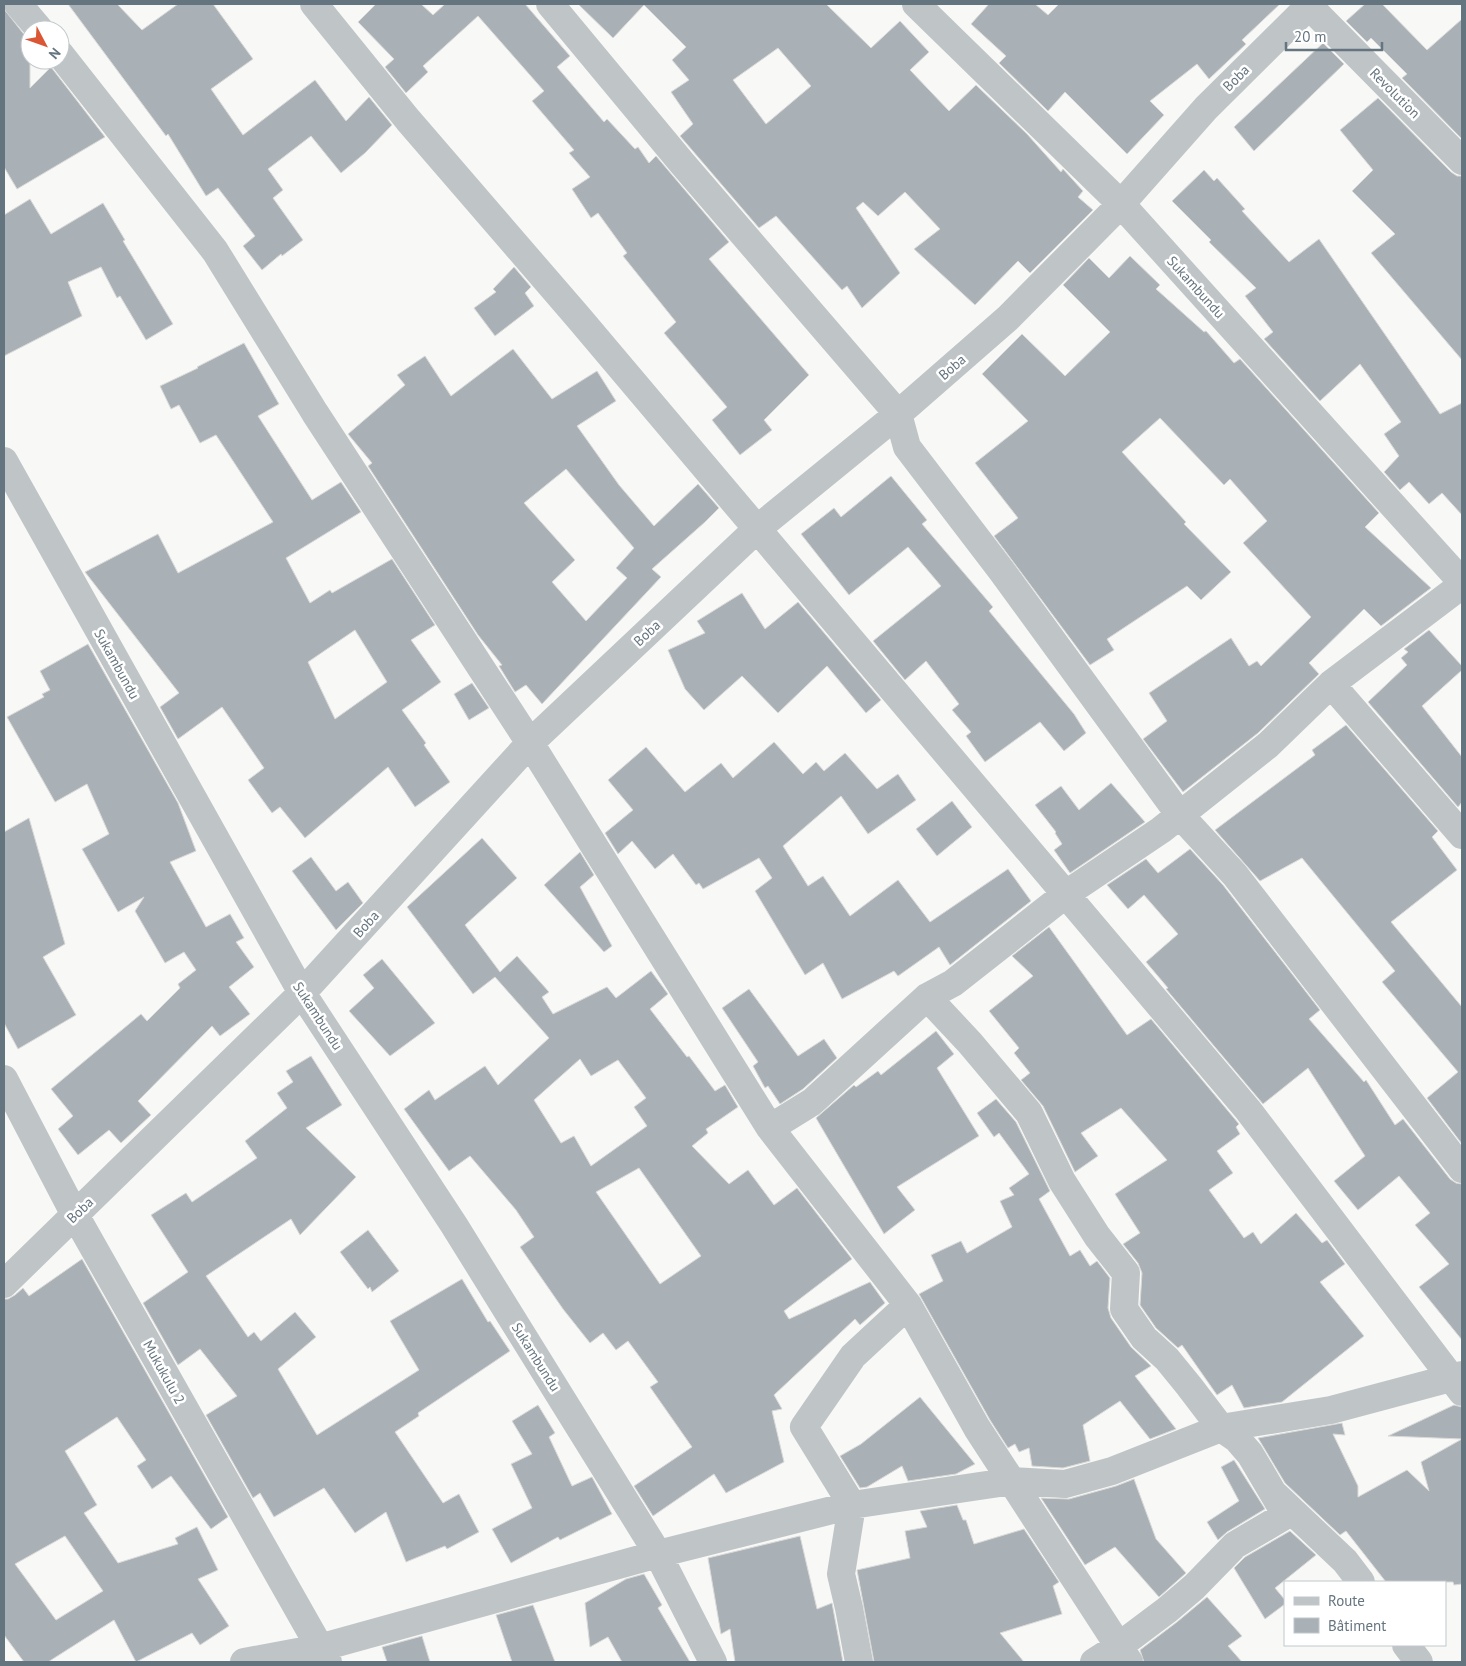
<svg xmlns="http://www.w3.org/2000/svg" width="1466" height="1666" font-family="'PT Sans',sans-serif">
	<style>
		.building { fill: #a9b1b6; stroke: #dadad8; fill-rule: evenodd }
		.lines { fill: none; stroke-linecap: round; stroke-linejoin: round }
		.minor { stroke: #bfc4c7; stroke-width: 28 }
		.labels { text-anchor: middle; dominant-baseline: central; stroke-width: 5; stroke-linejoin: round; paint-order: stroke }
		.street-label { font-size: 14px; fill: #65757f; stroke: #fff }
	</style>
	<rect width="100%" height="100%" fill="#f8f8f6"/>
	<path class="building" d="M68,4H117L142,30L178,4H213L253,59L211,89L243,135L315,80L346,121L369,97L392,125L365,153L341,173L311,136L268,169L283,190L273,198L303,240L282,256L281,254L262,270L243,246L255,236L218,188L206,196L168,134L166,136Z
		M376,4H421L433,15L445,4H525L570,56L557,67L604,122L607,119L635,149L638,147L649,163L656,156L729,242L709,259L809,375L764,420L772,430L740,455L712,420L727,407L664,333L676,322L623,256L627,253L598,213L591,218L572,189L590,177L569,153L574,150L532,101L544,91L478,16L423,66L428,72L406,93L385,67L394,59L358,22Z
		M578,4H826L871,48L900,21L929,52L910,70L949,111L976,85L1027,134L1061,172L1063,169L1083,191L1078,197L1093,210L1030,273L1018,261L975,305L914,249L940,229L905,192L878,216L863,202L856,208L900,273L862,308L847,286L842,290L776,216L759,228L680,136L693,124L671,92L689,80L672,60L686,47L644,5L613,38ZM778,48L811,86L766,124L733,80Z
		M989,4H1035L1048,15L1059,4H1280L1242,40L1246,44L1209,79L1197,64L1150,101L1164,115L1127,154L1065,92L1048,111L999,63L1006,56L971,24Z
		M1365,4H1382L1427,50L1462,19V139L1402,78L1407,74L1371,38L1367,42L1346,21Z
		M4,9L30,42V88L51,67L105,137L17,189L4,167Z
		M1323,43L1344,64L1254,151L1234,127Z
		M1378,98L1451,172L1457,176H1462V360L1371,253L1395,234L1352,191L1373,170L1340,130Z
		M1204,170L1214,181L1217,178L1245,209L1242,211L1289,262L1319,239L1440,414L1462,403V515L1442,493L1429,504L1409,482L1400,490L1384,472L1399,456L1384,434L1401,422L1360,364L1320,401L1264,339L1273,332L1245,296L1256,288L1209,242L1211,240L1172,201Z
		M30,199L51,234L103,203L125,240L123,241L173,324L146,340L120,296L117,298L101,267L68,282L82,316L4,356V215Z
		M1130,256L1160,285L1156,289L1204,332L1206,331L1234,363L1240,359L1379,513L1365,527L1431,588L1381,626L1364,609L1309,663L1319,674L1258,733L1183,792L1143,739L1167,721L1149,693L1231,638L1249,666L1257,661L1261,666L1311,617L1243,543L1267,521L1230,479L1224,485L1160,418L1122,452L1186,522L1184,524L1231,572L1201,600L1187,586L1107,639L1114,650L1090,665L994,536L1018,518L975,463L1028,421L982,374L1022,334L1065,376L1110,332L1063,285L1089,258L1109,278Z
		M514,267L531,287L525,293L534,306L495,336L474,308L496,292L493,289Z
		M244,343L279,404L258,416L312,500L341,482L361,512L286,558L310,603L330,590L332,593L392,559L435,625L411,640L441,682L402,710L426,743L424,745L450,782L415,807L388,767L305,838L280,807L272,813L248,780L264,768L222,707L178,739L160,707L179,693L85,572L158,534L178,573L273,522L216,435L200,443L179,405L171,409L160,386L198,368L197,367ZM355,630L387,682L335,719L308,662Z
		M513,349L552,399L597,371L616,401L577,426L619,485L654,526L698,484L719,508L705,522L652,569L661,577L542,704L526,685L515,692L499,666L502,665L478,635L368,466L372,463L348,434L405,385L397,375L425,356L451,396ZM566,469L634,548L616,568L627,578L586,621L552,582L575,560L524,503Z
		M891,476L927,520L922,524L993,607L989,611L1074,714L1086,733L1064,751L1040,722L985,762L966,736L971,732L952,710L959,704L926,661L905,680L873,641L941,586L908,547L849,595L801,534L834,508L841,517Z
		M742,593L765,629L798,602L881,700L866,713L827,666L778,713L742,676L704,710L685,689L668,650L705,633L697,621Z
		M1429,630L1462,666V670L1422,706L1462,757V802L1458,807L1368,702L1407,665L1401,658L1408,652L1404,649Z
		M88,644L178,803L196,851L170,862L206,927L230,914L244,938L236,942L254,967L229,987L250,1014L220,1036L212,1026L138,1101L151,1115L121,1143L109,1130L78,1155L58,1129L73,1116L51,1089L141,1014L147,1021L180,988L178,984L196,970L184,952L165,963L135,911L144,897L118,912L82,849L109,834L87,784L55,802L7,717L44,697L42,694L50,690L40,671Z
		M472,683L489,708L469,720L454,694Z
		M1346,725L1438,831L1432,837L1457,870L1391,922L1462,1007V1144L1427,1098L1458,1072L1382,982L1395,971L1302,858L1260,881L1215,830L1315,755L1312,750Z
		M774,742L803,774L816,762L824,771L845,753L877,789L898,774L916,800L868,834L841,796L783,846L808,886L823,876L850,916L898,880L930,922L1008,869L1031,901L950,965L939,947L898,976L894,971L842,999L823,963L805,975L755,891L772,878L759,858L703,889L699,883L696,885L673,854L655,869L632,841L618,854L605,833L633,810L608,780L646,747L685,792L721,763L733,778Z
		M1111,783L1145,822L1070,873L1054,850L1062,844L1055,833L1056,832L1035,805L1061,786L1079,810Z
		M952,801L972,827L937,856L916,829Z
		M29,818L65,944L43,957L76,1015L18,1049L4,1023V832Z
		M482,838L517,878L465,925L500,972L517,956L549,992L542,997L553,1014L607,987L616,998L651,971L668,994L650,1009L687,1057L689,1056L715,1091L725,1085L738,1107L706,1129L708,1133L692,1146L729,1184L748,1170L774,1205L797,1188L852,1259L784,1311L789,1319L870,1282L885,1303L860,1325L855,1319L774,1395L782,1409L772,1411L784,1462L726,1493L714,1474L653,1516L634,1486L692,1447L650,1387L658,1382L628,1341L616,1350L603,1333L590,1343L563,1309L520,1247L534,1237L516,1210L470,1156L449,1171L404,1109L429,1090L435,1100L485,1066L498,1085L549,1038L495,977L473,994L407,907ZM580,1059L591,1076L618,1060L646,1098L634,1107L647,1126L591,1166L574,1136L561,1143L534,1100ZM639,1168L701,1256L660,1284L596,1192Z
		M1190,849L1223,885L1320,1010L1309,1019L1364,1082L1366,1080L1395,1125L1403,1119L1450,1179L1456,1183L1462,1184V1340L1419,1287L1449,1264L1415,1225L1430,1213L1399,1176L1358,1210L1334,1181L1365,1156L1308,1068L1263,1104L1166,989L1168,988L1146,962L1178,934L1144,895L1128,909L1107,885L1146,859L1158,873Z
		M580,852L594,875L580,887L612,946L604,952L544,885Z
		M311,857L336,891L348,882L363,903L336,930L292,871Z
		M1049,927L1127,1035L1151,1019L1239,1124L1236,1127L1240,1134L1217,1151L1233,1173L1209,1190L1244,1238L1253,1232L1261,1244L1296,1213L1322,1243L1327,1240L1345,1264L1320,1282L1364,1336L1282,1402L1244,1408L1232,1385L1217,1395L1182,1345L1178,1348L1156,1328L1140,1305L1142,1273L1138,1263L1123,1244L1140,1233L1115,1194L1167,1160L1121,1108L1081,1133L1098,1156L1075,1172L1043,1106L1021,1080L1030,1073L1014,1053L1019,1048L989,1011L1033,976L1012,956Z
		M382,959L435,1023L390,1056L349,1011L374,988L363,975Z
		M749,989L798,1056L824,1039L837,1058L803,1089L780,1104L768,1086L765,1088L753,1066L758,1062L722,1008Z
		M936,1031L954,1054L937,1068L979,1136L897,1187L915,1210L884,1234L816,1118L854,1085L856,1087L878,1071L881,1075Z
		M311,1056L342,1105L306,1128L356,1177L300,1235L291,1219L206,1276L248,1337L254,1332L261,1341L295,1312L316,1337L278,1369L317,1435L419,1370L390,1321L462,1279L488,1322L490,1321L510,1351L418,1413L419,1416L395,1432L443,1503L459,1494L479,1532L447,1549L445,1546L406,1562L386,1512L355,1533L324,1488L274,1517L260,1493L253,1498L206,1415L237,1396L200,1349L178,1365L143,1303L188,1272L151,1215L186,1193L192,1202L257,1158L245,1141L287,1108L277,1093L293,1082L286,1071Z
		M996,1099L1016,1122L1050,1191L1039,1199L1070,1256L1080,1250L1090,1266L1097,1261L1110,1278L1108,1308L1111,1318L1131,1347L1151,1366L1135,1376L1176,1429L1150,1439L1120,1401L1083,1425L1090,1461L1063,1468L1032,1466L1029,1448L1019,1452L1015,1444L1008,1448L990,1420L919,1294L943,1281L931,1255L961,1241L967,1253L1012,1227L1000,1201L1014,1195L1009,1188L1029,1174L999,1133L994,1137L977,1113Z
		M368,1230L399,1271L372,1292L370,1287L368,1289L340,1252Z
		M82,1259L228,1517L211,1529L171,1476L152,1489L137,1466L146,1460L117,1417L65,1451L97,1505L84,1513L118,1563L178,1544L175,1538L197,1527L218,1570L198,1579L229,1626L200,1645L192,1633L136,1662L114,1620L48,1662H24L4,1635V1299H8L15,1295L23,1288L29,1296ZM65,1536L103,1591L56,1620L15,1564Z
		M920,1397L975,1464L956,1474L908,1481L902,1466L867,1487L860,1488L840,1456L861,1444Z
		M538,1405L555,1433L549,1437L572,1486L592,1477L612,1514L560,1540L558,1537L511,1563L492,1529L532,1508L511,1464L532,1454L512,1421Z
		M1454,1405L1462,1407V1439L1388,1436Z
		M1342,1423L1345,1435L1333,1434L1358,1486V1497L1407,1470L1429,1491L1421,1462L1462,1439V1584L1454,1585L1453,1582H1386L1346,1531L1340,1535L1285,1483L1258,1438Z
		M1234,1460L1265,1509L1227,1532L1218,1540L1207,1522L1239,1501L1221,1467Z
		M1134,1479L1156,1539L1186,1573L1159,1597L1115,1547L1085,1565L1041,1498L1069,1499L1116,1486Z
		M957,1505L963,1520H966L974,1544L1024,1529L1059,1582L1053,1586L1062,1614L1000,1633L1024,1662H874L857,1570L910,1558L905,1531L927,1527L920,1511Z
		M1290,1531L1316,1555L1275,1588L1285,1600V1604L1265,1619L1234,1568L1245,1557Z
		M800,1536L817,1609L832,1603L843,1662H735L730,1629L721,1634L708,1558Z
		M644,1574L662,1605L658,1608L690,1662H622L608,1637L590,1647L585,1603L626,1579Z
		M1207,1597L1242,1636L1228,1646L1242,1662H1144L1140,1650L1177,1622Z
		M533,1605L555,1662H512L496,1615Z
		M422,1636L430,1662H387L382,1647Z"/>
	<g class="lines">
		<path class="minor" d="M18,4L40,30
			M314,4L408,120L578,317L1248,1110L1462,1392
			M550,4L682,163L898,414L907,447L1001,570L1179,814L1235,875L1462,1169
			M916,4L1121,204L1462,582
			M1307,4L1462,161
			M60,54L215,251L315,413L530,743L770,1128L908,1305L977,1428L1129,1662
			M4,461L302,993L454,1225L658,1554L713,1662
			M1331,684L1462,835
			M927,997L970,1043L1029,1113L1062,1181L1097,1236L1126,1273L1124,1309L1144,1338L1167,1359L1189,1386L1221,1428L1237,1439L1250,1454L1273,1493L1345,1561L1361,1582
			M4,1079L75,1215L328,1662
			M770,1128L812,1102L927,997L953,983L1066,894L1161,830L1268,745L1331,684L1462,585
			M4,1284L302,993L530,743L757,529L898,414L1008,318L1121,204L1206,108L1311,4
			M1406,1645L1419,1662
			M244,1662L319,1648L658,1554L852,1505L1013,1481L1065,1484L1112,1471L1221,1428L1331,1410L1462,1375
			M859,1662L849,1608L841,1574L852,1505L804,1427L853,1356L908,1305
			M1094,1662L1119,1646L1167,1610L1194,1587L1235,1545L1286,1515L1273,1493"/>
	</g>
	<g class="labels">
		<g class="street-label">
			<text transform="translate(1236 78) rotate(-45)">Boba</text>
			<text transform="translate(1395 93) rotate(45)">Revolution</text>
			<text transform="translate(1196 287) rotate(48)">Sukambundu</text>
			<text transform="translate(952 367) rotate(-41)">Boba</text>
			<text transform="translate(647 633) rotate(-43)">Boba</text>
			<text transform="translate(117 664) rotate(61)">Sukambundu</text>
			<text transform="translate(366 924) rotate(-48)">Boba</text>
			<text transform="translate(318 1016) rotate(57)">Sukambundu</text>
			<text transform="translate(80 1210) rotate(-44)">Boba</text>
			<text transform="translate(536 1357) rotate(58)">Sukambundu</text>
			<text transform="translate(164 1372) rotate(61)">Mukukulu 2</text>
		</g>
	</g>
	<rect width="1466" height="1666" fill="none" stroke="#65757f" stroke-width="10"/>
	<rect x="1284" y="1581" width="162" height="65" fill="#ffffff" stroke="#c1c8cc"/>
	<rect x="1294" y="1597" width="25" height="8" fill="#bfc4c7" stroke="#c1c8cc"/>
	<text x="1328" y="1606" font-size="15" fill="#65757f">Route</text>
	<rect x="1294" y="1618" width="25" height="15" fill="#a9b1b6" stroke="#c1c8cc"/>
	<text x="1328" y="1631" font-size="15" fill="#65757f">Bâtiment</text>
	<g transform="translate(45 45) rotate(131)"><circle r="24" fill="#ffffff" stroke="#c1c8cc"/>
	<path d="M0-4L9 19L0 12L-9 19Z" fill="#da5635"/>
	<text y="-8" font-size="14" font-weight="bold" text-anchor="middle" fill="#65757f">N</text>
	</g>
	<path d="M1286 42v8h96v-8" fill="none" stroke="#65757f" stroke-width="2.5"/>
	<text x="1294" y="42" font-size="15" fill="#65757f" stroke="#ffffff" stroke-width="4" paint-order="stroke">20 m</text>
</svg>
